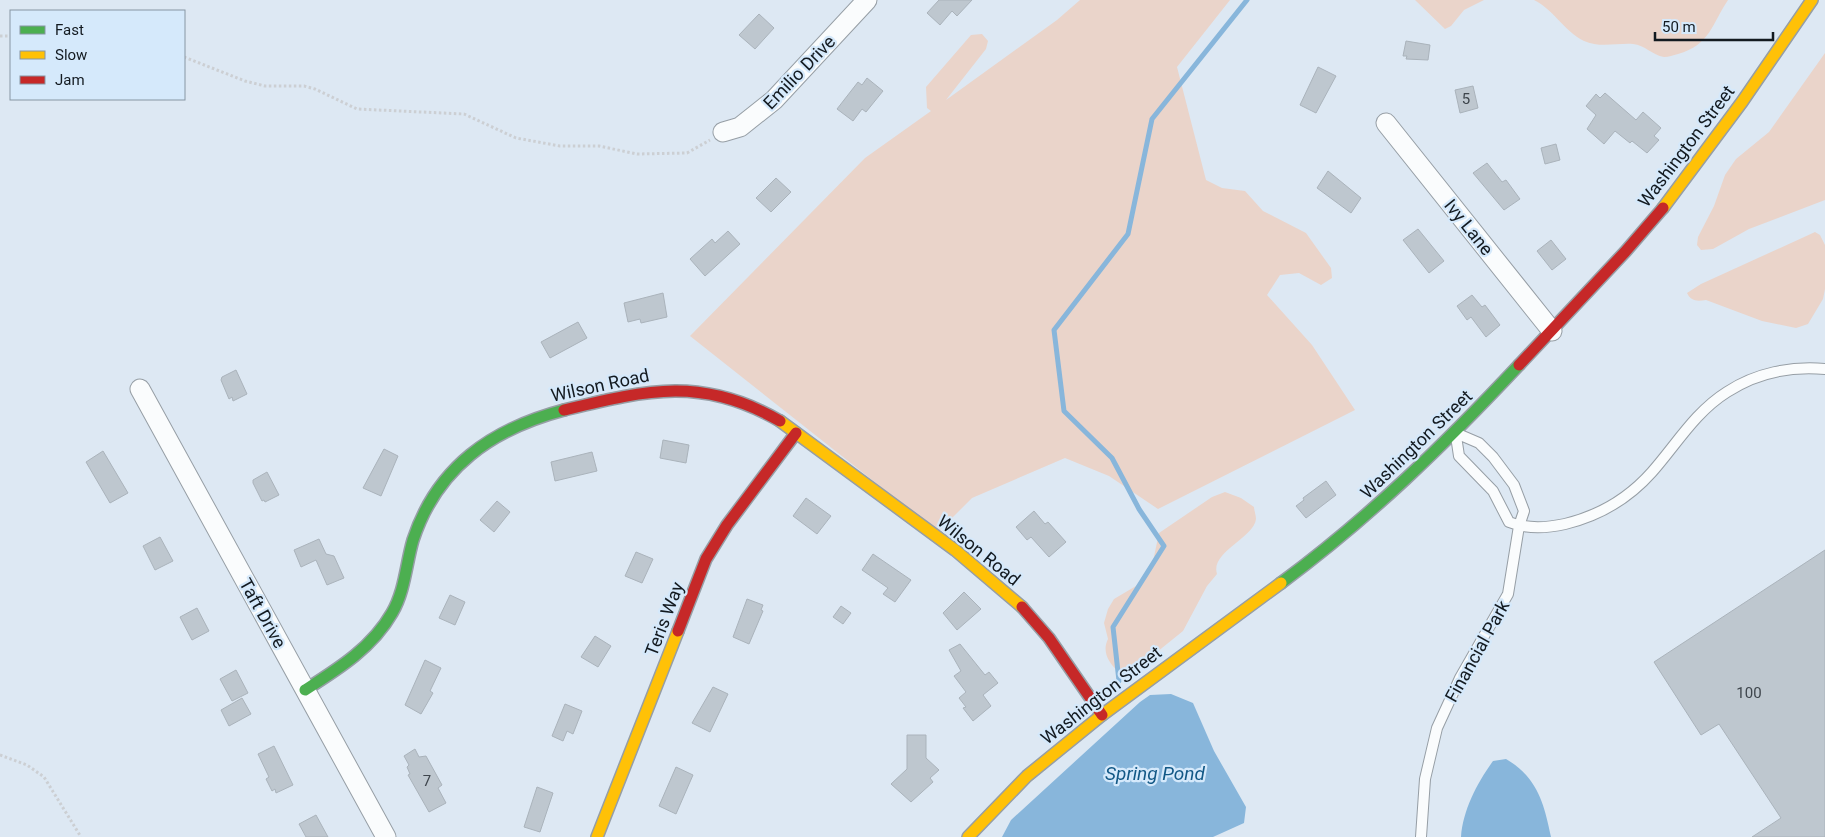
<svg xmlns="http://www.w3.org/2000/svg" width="1825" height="837" font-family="Roboto,sans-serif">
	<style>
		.green { fill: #ead4ca }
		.water { fill: #88b6db }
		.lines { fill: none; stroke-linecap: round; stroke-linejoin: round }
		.stream { stroke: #88b6db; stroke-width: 5 }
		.building { fill: #bec7cf; stroke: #aab3bb }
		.lane-casing { stroke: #969ea5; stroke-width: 12 }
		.street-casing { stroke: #969ea5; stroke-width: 21 }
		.fast-casing { stroke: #969ea5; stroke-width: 14 }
		.slow-casing { stroke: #969ea5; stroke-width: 14 }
		.jam-casing { stroke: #969ea5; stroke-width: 14 }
		.path { stroke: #cccfd3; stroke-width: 3; stroke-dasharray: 2.5 2.5; stroke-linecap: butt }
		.lane { stroke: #fafcfd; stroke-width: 10 }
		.street { stroke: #fafcfd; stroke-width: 19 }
		.fast { stroke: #4caf50; stroke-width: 11 }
		.slow { stroke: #ffc107; stroke-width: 11 }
		.jam { stroke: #c62828; stroke-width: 11 }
		.labels { text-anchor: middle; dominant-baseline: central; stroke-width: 4.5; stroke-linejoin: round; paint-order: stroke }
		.number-label { font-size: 15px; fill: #3e454c }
		.street-label { font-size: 18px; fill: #131a20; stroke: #d5e9fb }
		.water-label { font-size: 19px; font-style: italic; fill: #125886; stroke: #d5e9fb }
	</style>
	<rect width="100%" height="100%" fill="#dde8f3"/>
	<path class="green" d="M1080,0H1230L1177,67L1206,180L1222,188L1245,191L1263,211L1306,233L1331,268L1332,278L1321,285L1299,273L1280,275L1267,295L1312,345L1355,410L1158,509L1109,476L1065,458L972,498L938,532L690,336L865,158L931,111L927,108L926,87L971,35L982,34L988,41L986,49L946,100L1057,20Z
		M1415,0H1484L1464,10L1451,26L1445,29Z
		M1534,0H1728C1712,24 1710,45 1678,54C1673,55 1669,57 1664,57C1652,55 1645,45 1633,44C1617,43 1599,48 1584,41C1564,31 1552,8 1534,0Z
		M1825,53V200L1749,229L1713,249L1701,250L1697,245L1698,237L1714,206L1725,175L1736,159L1769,132Z
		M1815,232L1820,235L1825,245V289L1823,299L1808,324L1796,328L1762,321L1706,300C1698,301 1691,302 1687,293L1701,284Z
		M1225,492L1241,498L1254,507C1254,510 1256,515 1256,519C1254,538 1210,552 1217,574L1207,586L1183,631L1157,652L1131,681C1117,672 1099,657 1108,639L1104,623L1108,609L1114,599L1136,586L1152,566L1159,533L1212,497Z"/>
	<path class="water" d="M1171,694L1193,703L1214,751L1246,807L1244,823L1213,837H1002L1011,820L1140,702L1150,695Z
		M1506,759C1537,777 1544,803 1551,837H1461C1463,810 1477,783 1493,761Z"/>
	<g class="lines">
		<path class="stream" d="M1119,681L1113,627L1164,546L1139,509L1112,458L1064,411L1054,330L1128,234L1152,119L1247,0"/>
	</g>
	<path class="building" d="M939,0H972L957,16L952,11L940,25L927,13Z
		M759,14L774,28L755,49L739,35Z
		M1406,41L1430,45L1428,60L1406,59L1407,56H1403Z
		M1318,67L1336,76L1316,113L1300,105Z
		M867,78L883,91L866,112L862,109L853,121L837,109L858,82L862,85Z
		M1473,86L1478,108L1460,113L1455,90Z
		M1605,93L1636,120L1643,112L1661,128L1654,136L1659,140L1647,153L1632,141L1630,143L1615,131L1604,144L1587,129L1596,115L1586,106L1596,94L1600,98Z
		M1556,144L1560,160L1545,164L1541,148Z
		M1487,163L1502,182L1506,180L1520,199L1504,210L1473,173Z
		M1328,171L1361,198L1351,213L1317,188Z
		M776,178L791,192L771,212L756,198Z
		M1418,229L1444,261L1429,273L1403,240Z
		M728,231L740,244L705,276L690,259L712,239L715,243Z
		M1551,240L1566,259L1552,270L1537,251Z
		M663,293L667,317L641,323L640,319L628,322L624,303Z
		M1472,295L1482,307L1485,305L1500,325L1486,337L1471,317L1467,320L1457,306Z
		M578,322L587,338L550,358L541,342Z
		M236,370L247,394L233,401L232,397L229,399L221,380L222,377Z
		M663,440L689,445L686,463L660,458Z
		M384,449L398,456L381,496L363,488Z
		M103,451L128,493L110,503L86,462Z
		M592,452L597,471L555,481L551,462Z
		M267,472L279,495L265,502L264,500L262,501L253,483V480Z
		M1326,481L1336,495L1306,518L1296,506L1304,500L1303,498Z
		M806,498L831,516L817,534L793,516Z
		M497,501L510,512L494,532L480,520Z
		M1034,511L1045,524L1048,522L1066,542L1049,557L1031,537L1027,540L1016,527Z
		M160,537L173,561L155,570L143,546Z
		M319,539L326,554L334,556L344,578L327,585L316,560L301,567L294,550Z
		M1825,550V837H1752L1781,818L1719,724L1701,735L1654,662Z
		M636,552L653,559L642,583L625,576Z
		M873,554L911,580L895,602L883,594L888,588L862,570Z
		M964,592L981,609L957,630L943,613Z
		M450,595L465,602L455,625L439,618Z
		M747,599L763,605L761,610L763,611L749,644L733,637Z
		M841,606L851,613L843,624L833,617Z
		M197,608L209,631L192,640L180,617Z
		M595,636L611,646L598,667L581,657Z
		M960,644L985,675L989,672L998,683L983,695L991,706L973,721L963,708L966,707L959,698L966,692L954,676L961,671L949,650Z
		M425,660L441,668L430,691L433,693L421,714L405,705Z
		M236,670L248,693L232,701L220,679Z
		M713,687L728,694L710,732L692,723Z
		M242,698L251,714L229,726L221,710Z
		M565,704L582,711L573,734L567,731L563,741L552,736Z
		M907,735H926V758L939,770L930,778L933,782L911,802L891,784L907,769Z
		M274,746L293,785L276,793L275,789L272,791L266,779L269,777L258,754Z
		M415,749L419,757L426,756L442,785L438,788L446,803L429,812L408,775L410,774L407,767L409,765L404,756Z
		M676,767L693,775L676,814L659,806Z
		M537,787L553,793L540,832L524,827Z
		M316,815L328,837H306L299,824Z"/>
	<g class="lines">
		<defs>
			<path id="lane" d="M1456,436L1459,456L1493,491L1509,522C1526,529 1547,528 1565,524C1598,516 1629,498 1652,472C1676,445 1695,412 1727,392C1756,373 1791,366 1825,369
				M1421,837L1425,779L1437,728L1460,678L1508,594L1519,526L1524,511L1514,485L1493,457L1479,443L1458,434"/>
			<path id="street" d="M1386,123L1552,331
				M723,132L740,127L774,100L867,0
				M140,389L386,837"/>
			<path id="fast" d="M1281,583C1369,518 1445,444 1519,365
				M305,690C338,669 372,648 392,613C405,591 406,564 413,540C437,467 492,429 564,410"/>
			<path id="slow" d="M1663,208L1742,102L1812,0
				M780,421L955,550L1022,607
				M597,837L678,631
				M968,837L1027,776L1102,715L1281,583"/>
			<path id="jam" d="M1519,365L1625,252L1663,208
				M564,410C647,390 702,376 780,421
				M1022,607L1049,638L1102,715
				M678,631L706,559L727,525L796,433"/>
		</defs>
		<use href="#lane" class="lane-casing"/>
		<use href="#street" class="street-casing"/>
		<use href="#fast" class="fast-casing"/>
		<use href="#slow" class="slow-casing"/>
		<use href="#jam" class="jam-casing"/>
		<path class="path" d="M0,36H11
			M184,57L245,81L265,86H304L315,89L357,109L464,114L516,138L560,146H599L637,154L687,153L710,140
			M0,755L27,765L44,777L81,837"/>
		<use href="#lane" class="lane"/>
		<use href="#street" class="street"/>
		<use href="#fast" class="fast"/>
		<use href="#slow" class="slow"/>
		<use href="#jam" class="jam"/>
	</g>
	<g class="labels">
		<g class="number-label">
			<text x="1466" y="99">5</text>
			<text x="1749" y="693">100</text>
			<text x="427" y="781">7</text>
		</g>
		<g class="street-label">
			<text transform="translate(799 72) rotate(-46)">Emilio Drive</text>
			<text transform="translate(1686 146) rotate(-53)">Washington Street</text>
			<text transform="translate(1469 227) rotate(51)">Ivy Lane</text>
			<text transform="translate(600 385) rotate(-12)">Wilson Road</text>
			<text transform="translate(1416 444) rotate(-44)">Washington Street</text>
			<text transform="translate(979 550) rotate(39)">Wilson Road</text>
			<text transform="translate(263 613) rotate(61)">Taft Drive</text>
			<text transform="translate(664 619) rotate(-69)">Teris Way</text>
			<text transform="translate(1477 651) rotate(-61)">Financial Park</text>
			<text transform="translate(1101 695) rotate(-38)">Washington Street</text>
		</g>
		<g class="water-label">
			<text x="1155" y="773">Spring Pond</text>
		</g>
	</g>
	<rect x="10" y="10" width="175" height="90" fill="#d5e9fb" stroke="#8796a3"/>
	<rect x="20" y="26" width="25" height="8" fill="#4caf50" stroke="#8796a3"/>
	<text x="55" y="35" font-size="15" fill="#131a20">Fast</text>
	<rect x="20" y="51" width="25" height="8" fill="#ffc107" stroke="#8796a3"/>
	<text x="55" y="60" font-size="15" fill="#131a20">Slow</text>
	<rect x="20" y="76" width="25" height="8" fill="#c62828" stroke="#8796a3"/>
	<text x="55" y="85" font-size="15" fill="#131a20">Jam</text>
	<path d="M1655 32v8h118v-8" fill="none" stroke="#131a20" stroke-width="2.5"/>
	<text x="1662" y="32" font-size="15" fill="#131a20" stroke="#d5e9fb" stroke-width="4" paint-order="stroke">50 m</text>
</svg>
